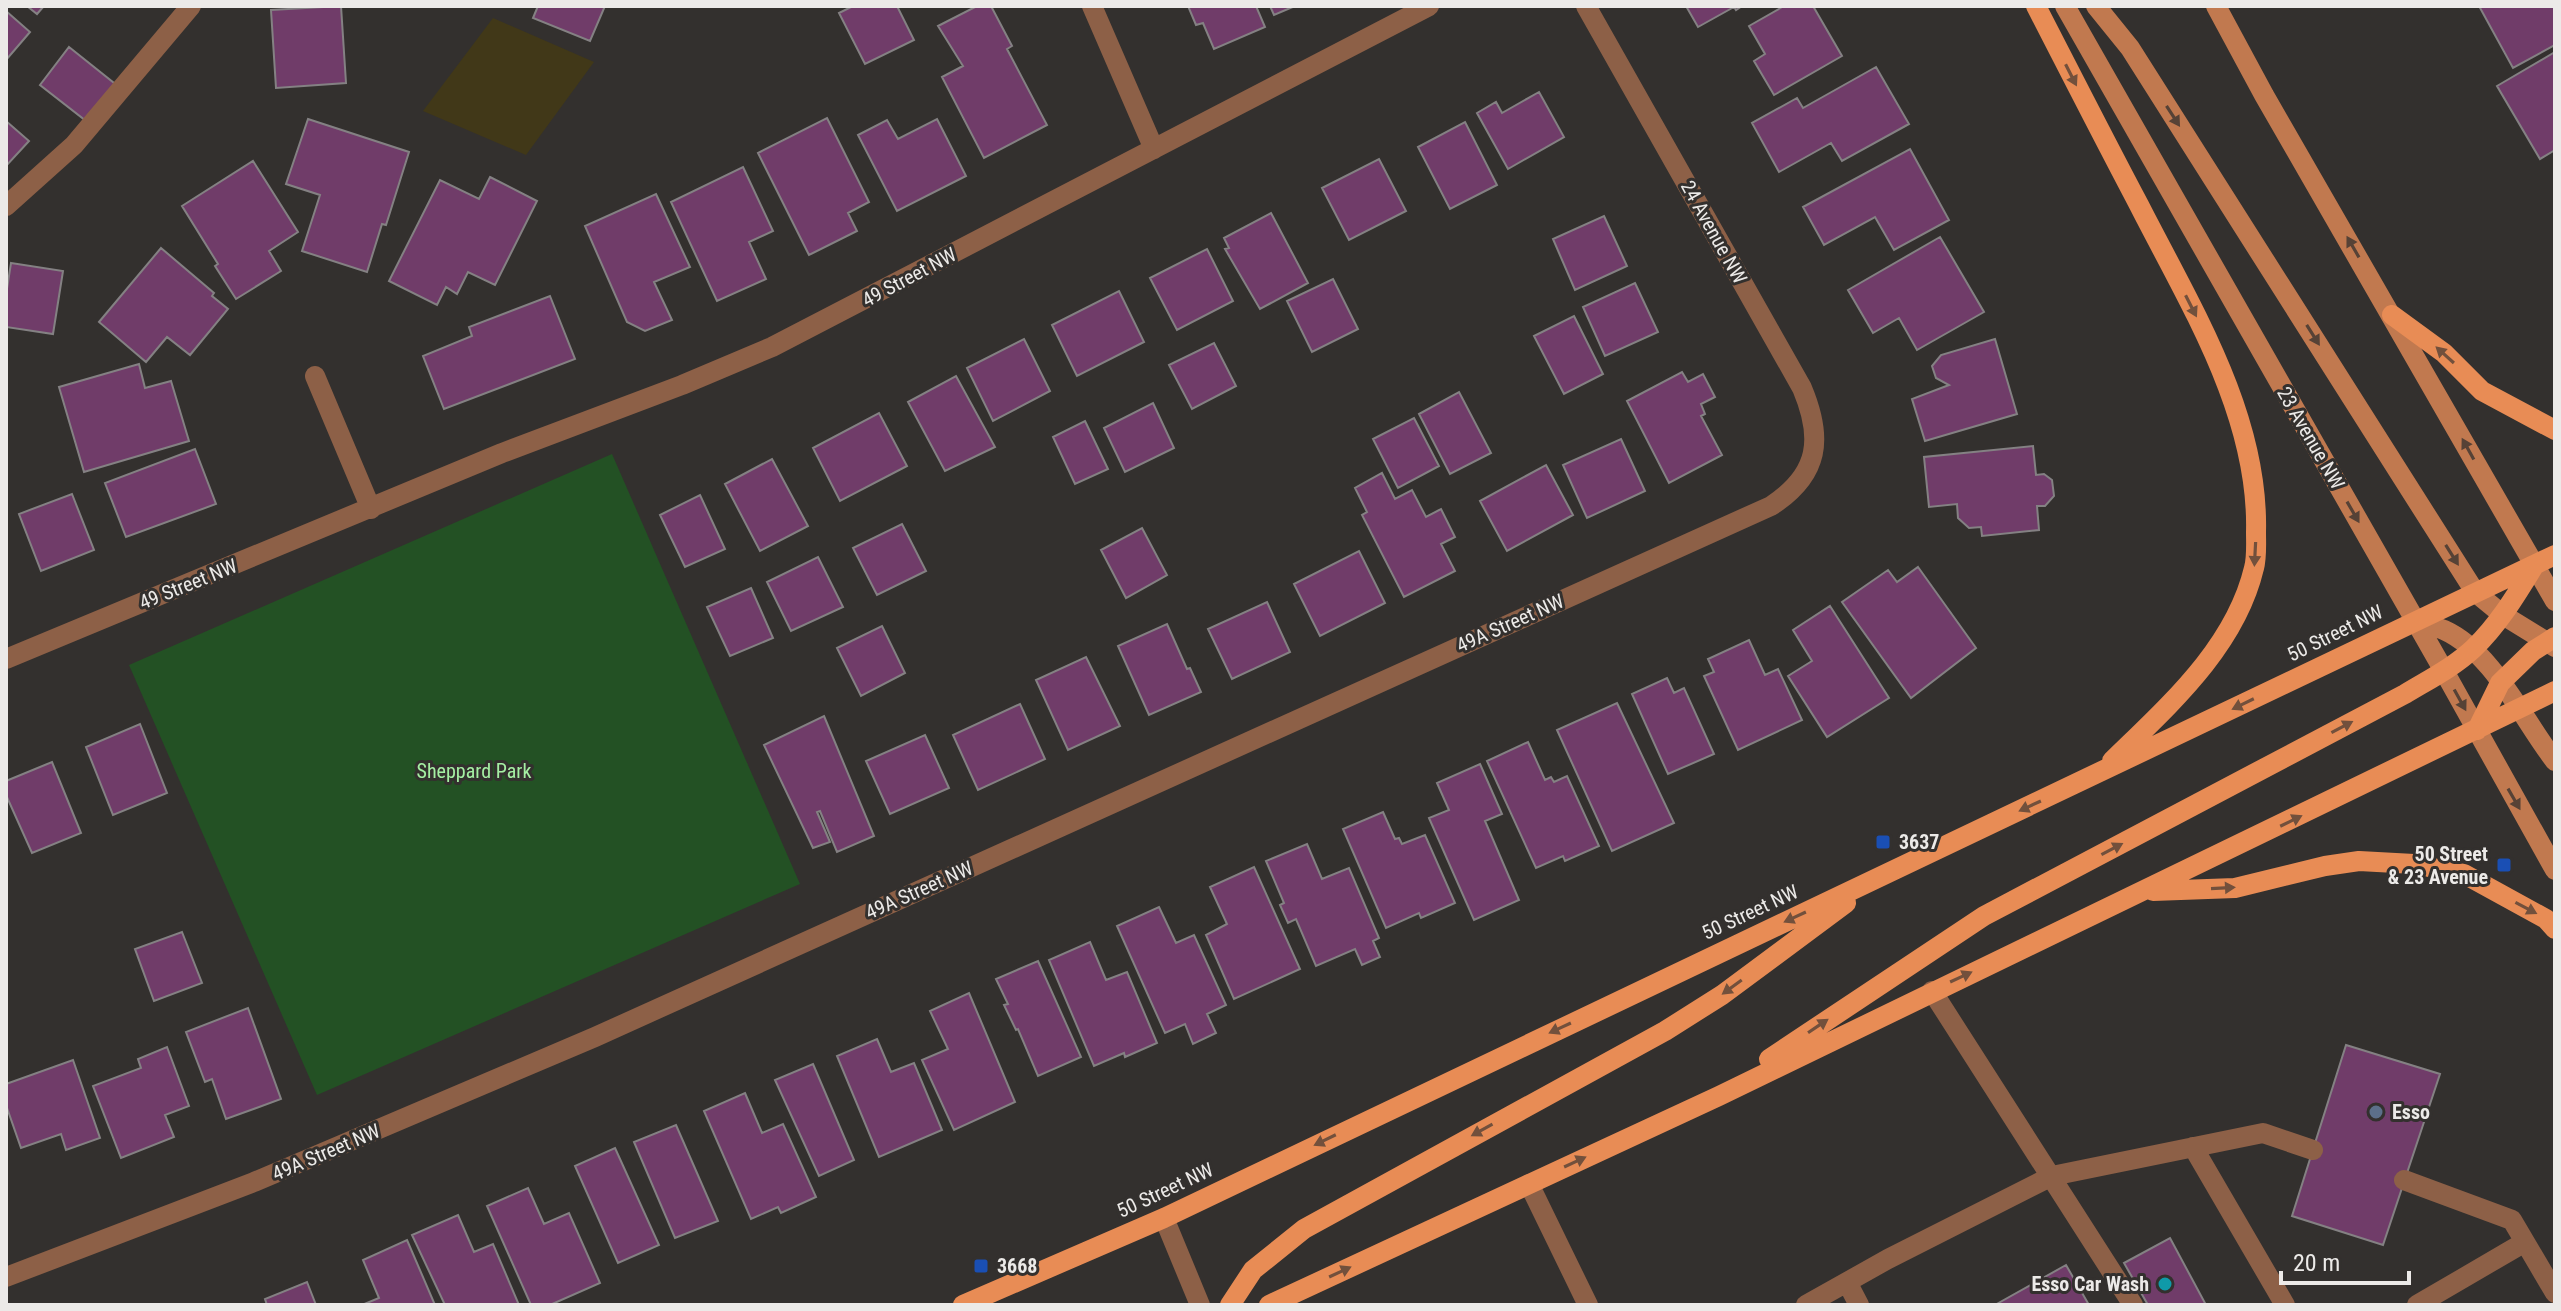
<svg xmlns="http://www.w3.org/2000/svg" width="2561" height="1311" font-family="'Roboto Condensed',sans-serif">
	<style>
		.green { fill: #235124 }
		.sand { fill: #413818 }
		.building { fill: #703c69; stroke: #848183; stroke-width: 2 }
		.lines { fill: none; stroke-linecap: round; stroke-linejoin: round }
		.service { stroke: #8d6047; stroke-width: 20 }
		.minor { stroke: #8d6047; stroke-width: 20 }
		.secondary { stroke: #c1794f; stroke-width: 20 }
		.primary { stroke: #e88c55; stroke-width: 20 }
		.oneway { fill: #72503c }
		.oneway2 { fill: #564236 }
		.transit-dot { fill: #1a4fb4; stroke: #33302e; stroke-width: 3 }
		.service-dot { fill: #5c6f8a; stroke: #33302e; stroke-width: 3 }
		.culture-dot { fill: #0f9aa8; stroke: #33302e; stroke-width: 3 }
		.labels { text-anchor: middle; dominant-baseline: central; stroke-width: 6; stroke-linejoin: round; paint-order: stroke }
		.street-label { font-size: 20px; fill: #eceae8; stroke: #33302e }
		.park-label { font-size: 20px; fill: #a5efa3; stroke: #33302e }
		.poi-label { font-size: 20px; font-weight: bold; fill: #eceae8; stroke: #33302e; text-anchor: start }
	</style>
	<rect width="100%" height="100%" fill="#33302e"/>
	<path class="green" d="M612,454L800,884L317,1095L129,665Z"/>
	<path class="sand" d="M493,18L594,62L526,155L423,111Z"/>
	<path class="building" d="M27,6H44L37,14Z
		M341,6L346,83L276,88L271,10Z
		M538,6H605L590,41L533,18Z
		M853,6H897L914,40L865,64L839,13Z
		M977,6H991L1012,46L1007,49L1047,125L984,158L942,77L963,66L938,26Z
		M1188,6H1256L1265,27L1214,49L1203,23L1196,25Z
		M1270,6H1295L1274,15Z
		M1686,6H1742L1736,10L1734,7L1698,27Z
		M1784,6H1813L1842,56L1774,95L1754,61L1765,54L1749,26Z
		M2479,6H2555V45L2513,68Z
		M6,11L30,32L6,60Z
		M69,47L119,87L90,124L40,85Z
		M2555,52V150L2540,159L2497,86Z
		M1876,67L1909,124L1842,161L1831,143L1779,172L1752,123L1797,98L1803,108Z
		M1539,92L1564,137L1508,169L1477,113L1496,102L1502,113Z
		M827,118L869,202L848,213L857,231L809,255L758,153Z
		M308,119L409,152L386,225L382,224L367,272L302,251L320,195L286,184Z
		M937,119L966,176L897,211L858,135L887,120L898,139Z
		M6,121L29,141L6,166Z
		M1465,122L1497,185L1450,209L1418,147Z
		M1910,149L1949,220L1894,250L1875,217L1824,245L1803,207Z
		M1379,159L1406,211L1349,240L1322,188Z
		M253,161L298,232L269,251L281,271L236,299L215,266L218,264L182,206Z
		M743,167L773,231L749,242L766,279L717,301L671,202Z
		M490,177L537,201L495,285L468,272L457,294L446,287L437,305L389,281L440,180L479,199Z
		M656,194L690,267L654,282L672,320L645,331L627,322L585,226Z
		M1271,213L1308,283L1260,309L1225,249L1229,248L1224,238Z
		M1604,216L1627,266L1575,290L1553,239Z
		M1940,237L1984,312L1917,350L1899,318L1873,333L1848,290Z
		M161,248L214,293L212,296L228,309L190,355L167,337L146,362L99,322Z
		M1207,249L1233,301L1177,330L1150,278Z
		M11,263L63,271L53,334L6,327V295Z
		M1333,279L1358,329L1312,352L1287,301Z
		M1635,283L1658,332L1605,356L1583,307Z
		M1119,291L1144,342L1077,376L1052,325Z
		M550,296L575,359L444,409L423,356L472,336L469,327Z
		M1574,316L1603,374L1564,394L1534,336Z
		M1024,339L1050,391L993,421L967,368Z
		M1995,339L2017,414L1925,441L1912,399L1949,385L1936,378L1932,366L1941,355Z
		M1214,343L1236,386L1192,409L1169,365Z
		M139,364L145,388L171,381L189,441L84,472L59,387Z
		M1682,372L1688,382L1703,374L1715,397L1701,404L1705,414L1701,416L1722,455L1669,483L1627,401Z
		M956,376L995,447L945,471L908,402Z
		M1459,392L1491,453L1450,474L1419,414Z
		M1153,403L1174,448L1125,472L1104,428Z
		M879,413L907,466L840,501L813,448Z
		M1414,418L1439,466L1398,488L1373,439Z
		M1085,421L1108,469L1075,484L1053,437Z
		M1621,439L1645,491L1587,518L1563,465Z
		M2033,446L2036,475L2044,474L2052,480L2054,496L2045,506H2037L2039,530L1982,536L1981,527L1969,528L1958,518L1957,504L1929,507L1924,457Z
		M195,449L216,504L126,537L105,483Z
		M772,459L808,526L760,551L725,484Z
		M1546,465L1573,515L1507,551L1480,501Z
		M1382,473L1395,499L1412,490L1426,517L1441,509L1455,537L1441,544L1455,571L1404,597L1362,515L1367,512L1355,488Z
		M72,494L94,550L41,571L19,514Z
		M700,495L725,549L685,567L660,515Z
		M902,524L926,571L877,595L853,548Z
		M1142,528L1167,575L1126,598L1101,550Z
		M1359,551L1385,603L1320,636L1294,584Z
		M818,557L843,607L791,631L767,582Z
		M1918,567L1976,648L1911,698L1842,602L1888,570L1897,582Z
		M751,588L773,638L730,656L707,607Z
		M1267,602L1290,652L1232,679L1208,629Z
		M1830,606L1889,698L1827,737L1788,676L1812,661L1793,630Z
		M1167,624L1187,669L1190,668L1201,692L1149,715L1118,646Z
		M882,626L905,673L861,696L837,648Z
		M1749,640L1765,675L1778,669L1802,720L1738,750L1704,676L1714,672L1708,659Z
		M1086,657L1120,726L1068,750L1036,680Z
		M1667,678L1674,693L1684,688L1714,754L1668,774L1632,694Z
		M1617,703L1674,823L1612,851L1557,730Z
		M1020,704L1045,759L978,790L953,735Z
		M824,716L874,836L837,852L820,811L817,812L830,842L813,848L764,745Z
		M140,724L167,793L113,815L86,747Z
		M925,735L949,788L890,814L866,761Z
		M1528,742L1545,780L1551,777L1554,782L1567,776L1599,846L1565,861L1563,856L1536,868L1487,761Z
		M52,762L81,833L32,853L6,795V781Z
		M1480,764L1502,814L1485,821L1519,900L1474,920L1429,818L1449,810L1437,783Z
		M1383,812L1395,839L1399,838L1402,844L1425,835L1455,903L1421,918L1419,913L1386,928L1343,829Z
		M1307,844L1322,879L1349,868L1379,938L1373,941L1380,957L1362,965L1355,949L1316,966L1296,919L1288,923L1280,905L1284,903L1266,861Z
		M1254,867L1300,969L1234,999L1206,935L1227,924L1210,887Z
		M1159,907L1176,943L1194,935L1226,1005L1207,1014L1216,1033L1193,1044L1185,1024L1165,1033L1117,926Z
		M182,932L202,983L154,1001L135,949Z
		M1090,942L1106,980L1127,972L1157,1043L1125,1057L1124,1053L1094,1066L1049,960Z
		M1038,961L1081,1057L1038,1076L1018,1029L1016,1030L1004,1005L1008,1004L996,979Z
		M969,993L1015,1102L954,1130L922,1060L948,1049L930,1011Z
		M248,1008L281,1099L226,1119L212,1079L205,1082L186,1032Z
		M877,1039L891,1072L914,1063L942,1130L879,1157L837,1056Z
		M2346,1045L2440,1074L2383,1245L2292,1216Z
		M167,1047L189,1106L165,1115L174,1137L121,1158L93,1086L141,1068L138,1059Z
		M73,1060L100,1138L66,1150L61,1134L21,1148L6,1105V1084Z
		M813,1064L854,1160L819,1176L775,1080Z
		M745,1093L762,1133L783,1124L816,1197L781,1213L778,1207L751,1219L704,1111Z
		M676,1125L718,1221L675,1238L634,1142Z
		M615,1148L659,1245L618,1263L575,1166Z
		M528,1188L544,1224L569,1213L600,1283L550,1305H531L487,1206Z
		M458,1215L474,1252L493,1244L519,1305H445L412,1235Z
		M2170,1238L2206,1305H2148L2124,1263Z
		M407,1240L435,1305H362L379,1298L363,1260Z
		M2066,1265L2089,1305H1995Z
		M307,1282L316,1305H267L265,1299Z"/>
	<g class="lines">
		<path class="service" d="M6,206L74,145L191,6
			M1932,991L2133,1305
			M2193,1147L2285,1305
			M2404,1180L2512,1220L2555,1293
			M1529,1184L1588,1305
			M1847,1282L1859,1305
			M1806,1305L1888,1259L2052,1176L2263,1133L2313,1150
			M2417,1305L2525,1242"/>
		<path class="minor" d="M1092,6L1154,149
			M315,376L371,509
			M6,659L502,453L682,385L772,347L1429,6
			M1164,1218L1200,1305
			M6,1277L254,1182L595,1037L1771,506C1820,474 1823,438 1802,388L1586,6"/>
		<path class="secondary" d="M2065,6L2444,671L2555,870
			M2096,6L2130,48L2475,592L2503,615L2555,647
			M2216,6L2264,95L2555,601
			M2414,622C2424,624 2435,626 2444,630C2493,652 2523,720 2555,761"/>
		<path class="primary" d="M2036,6C2070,72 2104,139 2139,205C2191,307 2259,415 2256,532C2256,544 2257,557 2254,568C2235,648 2168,706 2112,761
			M2392,315L2444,353L2482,391L2555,430
			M2477,730L2500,683L2533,651L2555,637
			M2153,891L2235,888L2325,866L2359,861L2414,864L2464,874L2546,919L2555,929
			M1769,1059L1984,916L2405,694C2428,680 2454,667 2474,648C2499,624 2516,595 2534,566
			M963,1305L1164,1218L2555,555
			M1230,1305L1253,1270L1304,1229L1665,1031L1722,995L1846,903
			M1269,1305L1719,1096L2555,691"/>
	</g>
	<defs><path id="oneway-solid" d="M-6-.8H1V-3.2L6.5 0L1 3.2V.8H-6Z" transform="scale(2)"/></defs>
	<g class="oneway">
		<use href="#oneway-solid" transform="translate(2071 75) rotate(63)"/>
		<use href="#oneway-solid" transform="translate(2191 306) rotate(63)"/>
		<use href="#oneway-solid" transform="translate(2445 355) rotate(-138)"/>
		<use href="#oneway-solid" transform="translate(2255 554) rotate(93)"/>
		<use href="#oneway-solid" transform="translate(2243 704) rotate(154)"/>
		<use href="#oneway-solid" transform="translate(2342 727) rotate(-28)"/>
		<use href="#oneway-solid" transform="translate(2030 806) rotate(155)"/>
		<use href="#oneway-solid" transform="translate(2291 821) rotate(-26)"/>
		<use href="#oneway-solid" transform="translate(2112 849) rotate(-28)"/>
		<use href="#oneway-solid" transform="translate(2223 888) rotate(-3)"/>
		<use href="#oneway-solid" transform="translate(2526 908) rotate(28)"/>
		<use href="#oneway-solid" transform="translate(1795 917) rotate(155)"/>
		<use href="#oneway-solid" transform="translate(1961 977) rotate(-25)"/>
		<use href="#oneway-solid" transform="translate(1732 987) rotate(144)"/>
		<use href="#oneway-solid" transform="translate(1818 1026) rotate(-34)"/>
		<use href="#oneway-solid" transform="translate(1560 1028) rotate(155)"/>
		<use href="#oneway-solid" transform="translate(1482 1130) rotate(151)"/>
		<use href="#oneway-solid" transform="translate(1325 1140) rotate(154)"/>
		<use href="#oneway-solid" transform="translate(1575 1162) rotate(-25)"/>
		<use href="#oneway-solid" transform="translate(1340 1272) rotate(-25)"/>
	</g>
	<g class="oneway2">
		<use href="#oneway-solid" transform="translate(2173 116) rotate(57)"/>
		<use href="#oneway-solid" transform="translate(2353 247) rotate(-120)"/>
		<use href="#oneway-solid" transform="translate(2313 335) rotate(58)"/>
		<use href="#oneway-solid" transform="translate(2468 449) rotate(-119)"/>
		<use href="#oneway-solid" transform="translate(2353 512) rotate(60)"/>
		<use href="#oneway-solid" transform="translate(2452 555) rotate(58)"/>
		<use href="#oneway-solid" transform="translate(2460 700) rotate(61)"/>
		<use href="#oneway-solid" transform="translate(2514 799) rotate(60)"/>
	</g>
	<g class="transit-dot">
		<rect x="1875" y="834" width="16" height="16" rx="4"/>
		<rect x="2496" y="857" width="16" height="16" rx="4"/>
		<rect x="973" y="1258" width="16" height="16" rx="4"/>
	</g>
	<circle class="service-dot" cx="2376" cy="1112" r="8"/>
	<circle class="culture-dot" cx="2165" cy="1284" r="8"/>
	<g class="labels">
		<g class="street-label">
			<text transform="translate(1714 232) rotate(61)">24 Avenue NW</text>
			<text transform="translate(909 277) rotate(-28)">49 Street NW</text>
			<text transform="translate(2311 438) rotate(60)">23 Avenue NW</text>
			<text transform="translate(188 584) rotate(-22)">49 Street NW</text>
			<text transform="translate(1510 623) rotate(-24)">49A Street NW</text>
			<text transform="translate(2335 633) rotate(-26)">50 Street NW</text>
			<text transform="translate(919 890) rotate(-24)">49A Street NW</text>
			<text transform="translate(1750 912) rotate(-25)">50 Street NW</text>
			<text transform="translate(326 1152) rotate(-23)">49A Street NW</text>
			<text transform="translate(1165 1190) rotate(-25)">50 Street NW</text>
		</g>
		<g class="park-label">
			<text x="474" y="771">Sheppard Park</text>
		</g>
		<g class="poi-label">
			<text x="1899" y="842">3637</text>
			<text x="2488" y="854" text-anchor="end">50 Street<tspan x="2488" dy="23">&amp; 23 Avenue</tspan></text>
			<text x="2392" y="1112">Esso</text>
			<text x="997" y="1266">3668</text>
			<text x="2149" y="1284" text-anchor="end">Esso Car Wash</text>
		</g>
	</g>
	<rect width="2561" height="1311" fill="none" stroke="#eceae8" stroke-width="16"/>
	<path d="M2281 1271v12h128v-12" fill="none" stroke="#eceae8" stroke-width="4"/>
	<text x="2293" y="1271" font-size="24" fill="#eceae8" stroke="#33302e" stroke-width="6" paint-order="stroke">20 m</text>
</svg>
